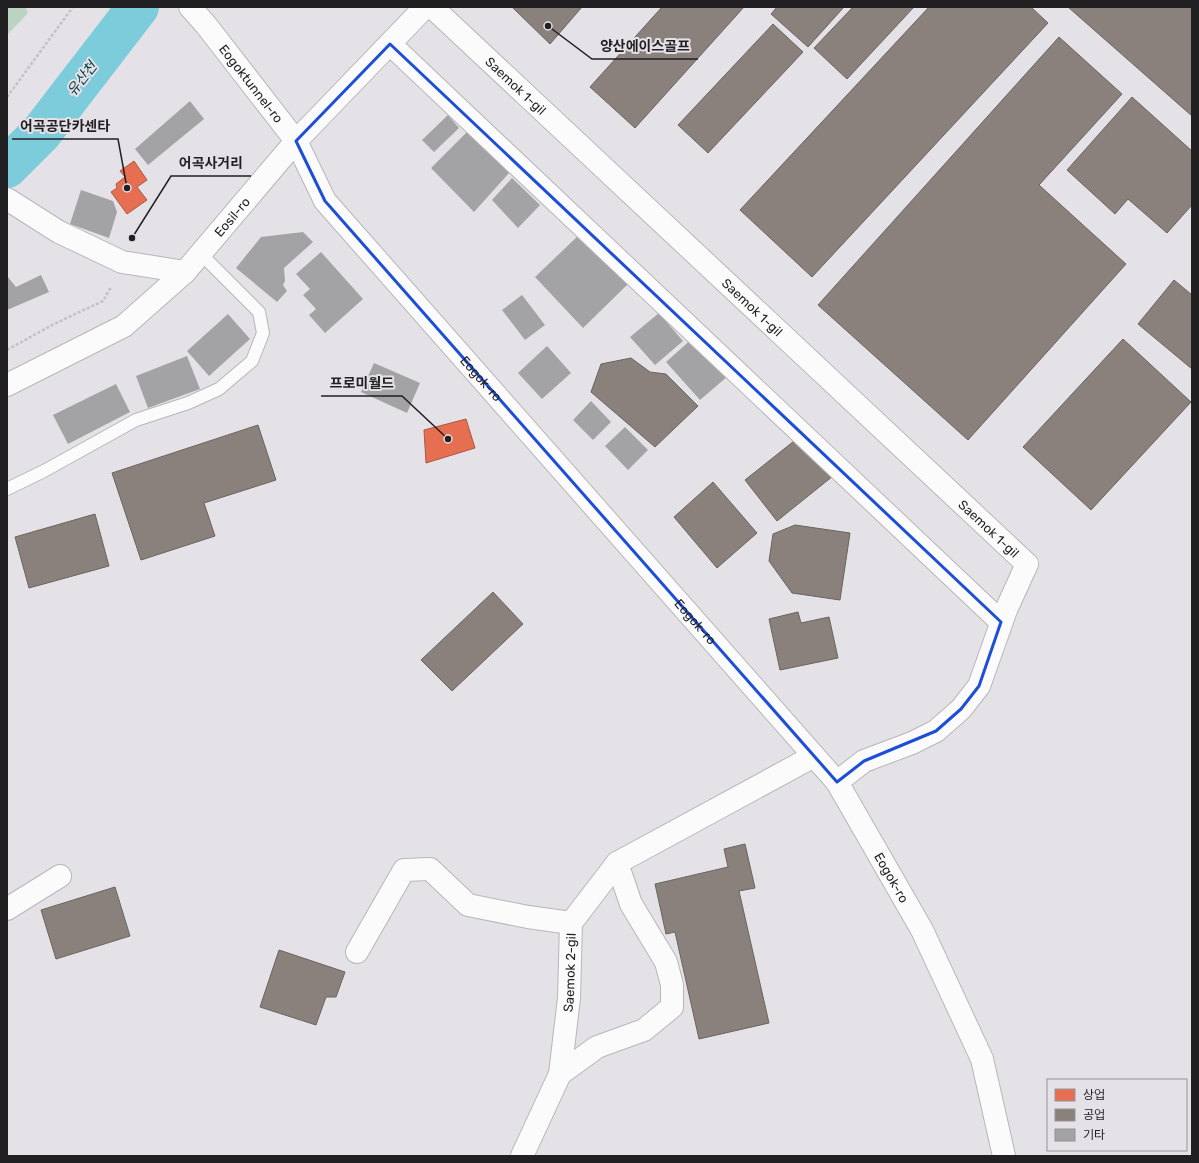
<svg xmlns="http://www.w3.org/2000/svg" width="1199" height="1163" font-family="Rubik,'Noto Sans KR',sans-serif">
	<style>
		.green { fill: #bbd4c2 }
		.shops { fill: #e76f51; stroke: #ac5743 }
		.industry { fill: #8a817c; stroke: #6a6461 }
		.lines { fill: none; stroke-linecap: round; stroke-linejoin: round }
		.river { stroke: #7cccdc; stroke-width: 42 }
		.building { fill: #a3a2a5 }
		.service-casing { stroke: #b7b6b9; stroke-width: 14 }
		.minor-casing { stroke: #b7b6b9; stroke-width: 24 }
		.tertiary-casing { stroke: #b7b6b9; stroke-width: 24 }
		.secondary-casing { stroke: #b7b6b9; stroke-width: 24 }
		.path { stroke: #c3c2c3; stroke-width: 2.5; stroke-dasharray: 3 2; stroke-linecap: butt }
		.service { stroke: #fbfbfb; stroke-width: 12 }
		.minor { stroke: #fbfbfb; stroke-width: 22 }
		.tertiary { stroke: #fbfbfb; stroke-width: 22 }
		.secondary { stroke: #fbfbfb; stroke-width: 22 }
		.marked { fill: none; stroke: #1d4ed8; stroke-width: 3; stroke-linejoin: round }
		.labels { text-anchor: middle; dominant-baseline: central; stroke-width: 4; stroke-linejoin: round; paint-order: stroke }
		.street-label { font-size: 13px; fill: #211f22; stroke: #e4e1e7 }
		.water-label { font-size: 14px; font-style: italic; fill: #003841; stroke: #e4e1e7 }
		.leader { fill: none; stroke: #211f22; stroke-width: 1.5 }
		.callout-dot { fill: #211f22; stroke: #e4e1e7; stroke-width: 1.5 }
		.callout-label { font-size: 14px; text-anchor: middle; font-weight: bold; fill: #211f22; stroke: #e4e1e7; stroke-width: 4; stroke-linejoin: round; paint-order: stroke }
	</style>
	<rect width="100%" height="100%" fill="#e4e2e6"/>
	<path class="green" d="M7,7H25L28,13L7,35Z"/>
	<path class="shops" d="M134,161L147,180L137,187L147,200L127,214L111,192L117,188L116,184L125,177L120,171Z
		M466,419L475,448L426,463L424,430Z"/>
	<path class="industry" d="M512,7H582L550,44Z
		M662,7H744L635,128L590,87Z
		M777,7H844L808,47L771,14Z
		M853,7H914L847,79L814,48Z
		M929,7H1031L1048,23L812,277L740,210Z
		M1068,7H1192V116Z
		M773,24L803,52L708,153L678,125Z
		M1059,37L1122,94L1039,185L1126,264L968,440L818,305Z
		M1132,97L1192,151V205L1167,233L1128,199L1115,214L1067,170Z
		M1174,280L1192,295V369L1138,324Z
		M1123,339L1191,402L1091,510L1023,447Z
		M631,358L650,372L666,374L698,406L655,447L591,392L601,364Z
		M258,425L276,480L204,503L215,536L141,560L112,473Z
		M794,441L833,476L777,521L745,480Z
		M713,482L757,533L717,568L674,517Z
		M95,514L109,566L29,588L15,537Z
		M795,525L850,533L840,600L792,593L769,561L773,534Z
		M493,592L523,624L452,691L421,660Z
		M798,612L801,623L829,617L838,658L780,670L769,619Z
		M745,844L755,888L739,891L769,1023L699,1039L675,932L666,934L655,884L728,867L724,849Z
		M115,887L130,936L56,959L41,910Z
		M279,950L345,972L336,997H326L316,1025L260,1007Z"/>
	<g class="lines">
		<path class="river" d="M7,167L41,133L138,7"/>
	</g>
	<path class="building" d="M190,101L204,119L148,165L135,149Z
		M448,115L459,128L434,152L422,140Z
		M468,131L509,173L474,212L431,168Z
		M512,178L540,205L518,228L492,200Z
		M81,190L113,201L117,212L109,238L70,224Z
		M303,232L313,242L284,268L285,281L283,285L287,291L277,302L236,268L261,237Z
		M580,234L628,284L583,328L535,277Z
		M321,252L363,299L325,333L309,315L316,309L303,295L310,289L296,274Z
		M41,275L49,292L7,310V276L16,287Z
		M522,295L545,325L525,340L502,310Z
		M659,313L683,341L655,365L630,337Z
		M228,314L250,339L209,376L187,351Z
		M694,337L728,376L700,400L666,362Z
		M547,346L571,373L542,399L518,373Z
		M187,356L200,389L148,408L136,376Z
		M374,363L420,383L407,413L361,392Z
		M116,384L130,412L68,444L53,415Z
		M591,401L611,422L593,440L573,420Z
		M625,427L648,450L628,470L605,446Z"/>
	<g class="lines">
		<defs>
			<path id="service" d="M7,489L44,471L136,420L188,403L219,389L252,361L263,333L259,312L201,254"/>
			<g id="minor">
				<path id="s1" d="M432,7L1027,564L1006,610L979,686L961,709L936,731L912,743L864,761L837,782"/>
				<path d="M390,44L1001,622"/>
				<path d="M7,909L60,876"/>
				<path d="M357,952L404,870L430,869L468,905L528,917L571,923"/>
				<path id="s2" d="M560,1074L569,998L571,923L617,863"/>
				<path d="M522,1156L560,1074L597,1047L644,1030L672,1007V985L666,962L631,904L617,863L814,756"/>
			</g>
			<g id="tertiary">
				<path id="s3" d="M190,7L206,25L296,141L325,201L837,782L922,930L982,1059L1004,1156"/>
				<path d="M7,199L59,232L122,262L185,272"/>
			</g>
			<g id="secondary">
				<path id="s4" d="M7,385L124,326L185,272L296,141L425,7"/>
			</g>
		</defs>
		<use href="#service" class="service-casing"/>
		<use href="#minor" class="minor-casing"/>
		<use href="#tertiary" class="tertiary-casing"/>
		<use href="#secondary" class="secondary-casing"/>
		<path class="path" d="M7,97L73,7
			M7,350L54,324L103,301L111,287"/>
		<use href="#service" class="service"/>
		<use href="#minor" class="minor"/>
		<use href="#tertiary" class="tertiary"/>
		<use href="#secondary" class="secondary"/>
	</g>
	<path class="marked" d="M390,44L1001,622L979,686L961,709L936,731L864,761L837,782L325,201L296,141Z"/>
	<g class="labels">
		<g class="street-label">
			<text stroke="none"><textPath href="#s3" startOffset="98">Eogoktunnel-ro</textPath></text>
			<text stroke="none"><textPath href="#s1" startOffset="115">Saemok 1-gil</textPath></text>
			<text stroke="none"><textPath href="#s4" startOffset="285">Eosil-ro</textPath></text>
			<text stroke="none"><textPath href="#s1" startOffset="439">Saemok 1-gil</textPath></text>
			<text stroke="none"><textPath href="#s3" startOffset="474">Eogok-ro</textPath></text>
			<text stroke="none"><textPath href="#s1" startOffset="763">Saemok 1-gil</textPath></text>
			<text stroke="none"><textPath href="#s3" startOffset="798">Eogok-ro</textPath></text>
			<text stroke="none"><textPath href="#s3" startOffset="1122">Eogok-ro</textPath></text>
			<text stroke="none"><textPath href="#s2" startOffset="102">Saemok 2-gil</textPath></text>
		</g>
		<g class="water-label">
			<text transform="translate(82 79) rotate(-52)">유산천</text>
		</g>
	</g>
	<path class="leader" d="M548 26L592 59H698M127 188L118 139H12M132 238L171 176H251M448 439L402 396H321"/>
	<g class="callout-dot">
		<circle cx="548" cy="26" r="4"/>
		<circle cx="127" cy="188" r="4"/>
		<circle cx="132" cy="238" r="4"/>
		<circle cx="448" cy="439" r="4"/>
	</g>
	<g class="callout-label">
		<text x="645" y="51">양산에이스골프</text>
		<text x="65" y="131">어곡공단카센타</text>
		<text x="211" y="168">어곡사거리</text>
		<text x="362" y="388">프로미월드</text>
	</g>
	<rect width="1199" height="1163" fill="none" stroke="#211f22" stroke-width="16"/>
	<rect x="1047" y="1079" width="140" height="72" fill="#e4e1e7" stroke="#969398"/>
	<rect x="1055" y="1089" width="20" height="12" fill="#e76f51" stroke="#969398"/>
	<text x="1083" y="1099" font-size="12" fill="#211f22">상업</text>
	<rect x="1055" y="1109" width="20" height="12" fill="#8a817c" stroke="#969398"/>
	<text x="1083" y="1119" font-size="12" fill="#211f22">공업</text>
	<rect x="1055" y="1129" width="20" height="12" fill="#a3a2a5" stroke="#969398"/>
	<text x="1083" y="1139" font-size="12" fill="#211f22">기타</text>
</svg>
